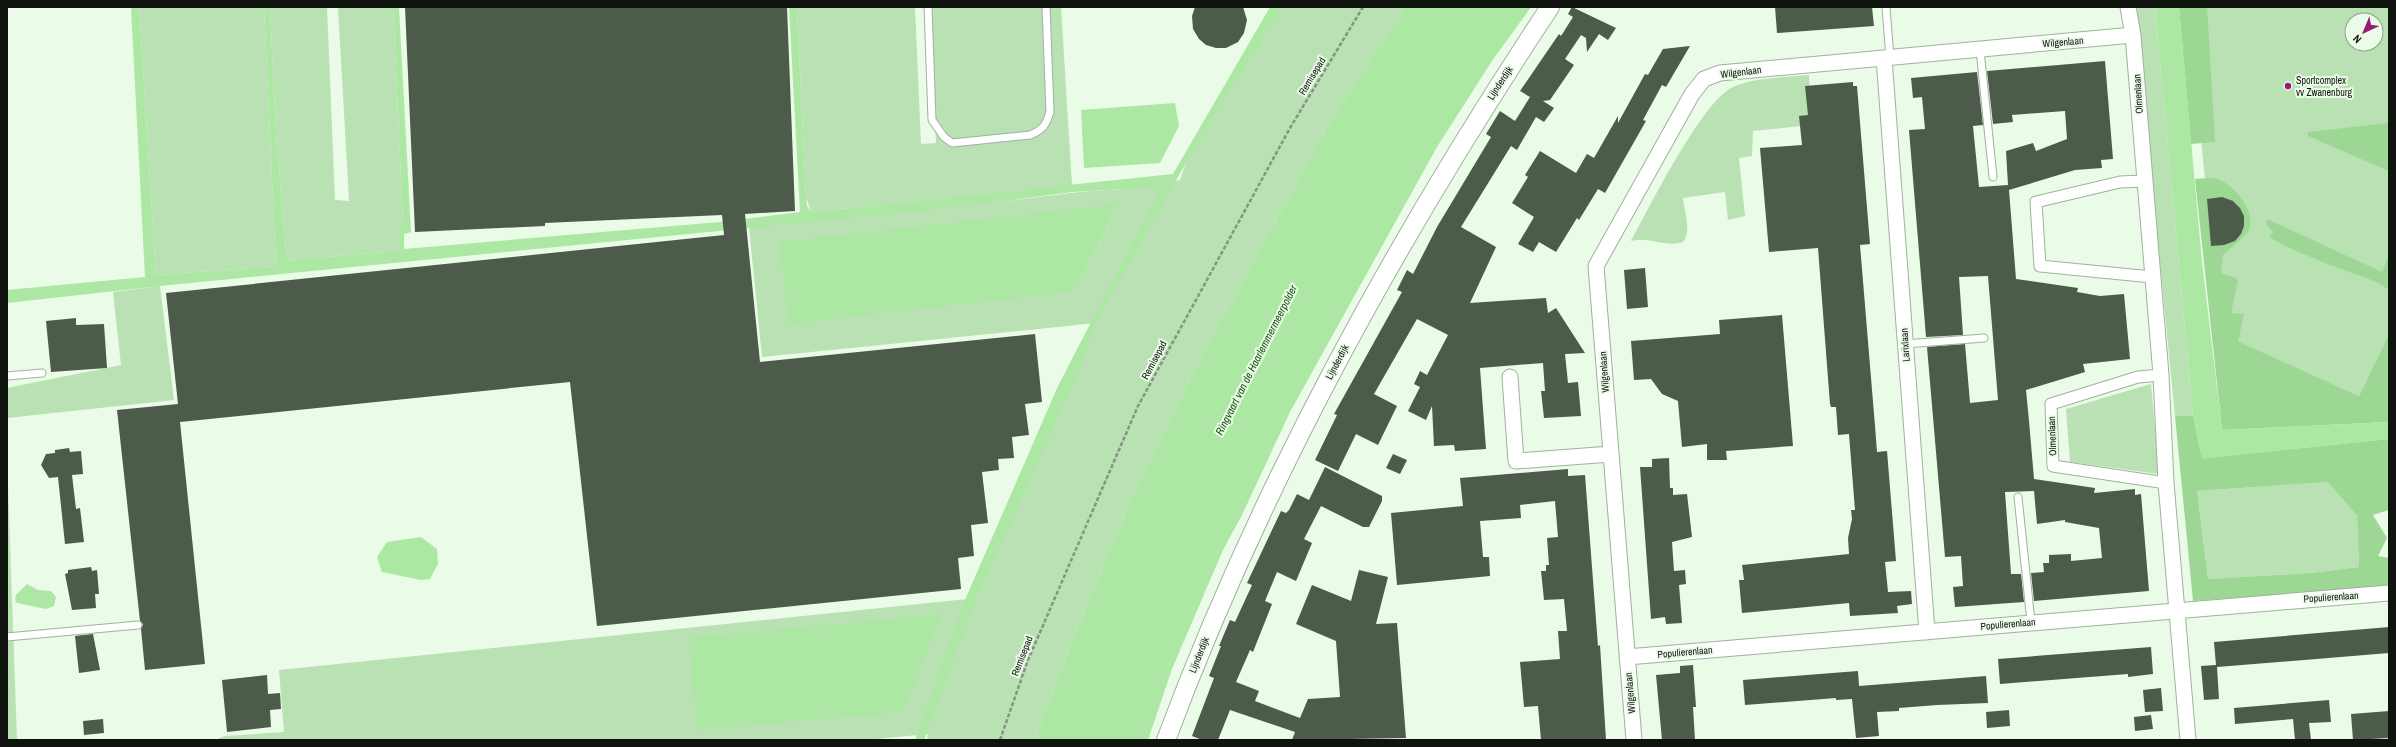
<svg xmlns="http://www.w3.org/2000/svg" width="2396" height="747" font-family="'Archivo Narrow',sans-serif">
	<style>
		.green { fill: #b9e1b3; fill-rule: evenodd }
		.forest { fill: #9cd794; fill-rule: evenodd }
		.water { fill: #ace7a3 }
		.building { fill: #4c5b4a }
		.lines { fill: none; stroke-linecap: round; stroke-linejoin: round }
		.service-casing { stroke: #a0b19e; stroke-width: 9 }
		.pedestrian-casing { stroke: #a0b19e; stroke-width: 13 }
		.minor-casing { stroke: #a0b19e; stroke-width: 17 }
		.tertiary-casing { stroke: #a0b19e; stroke-width: 20 }
		.path { stroke: #879385; stroke-width: 2.5; stroke-dasharray: 4 2; stroke-linecap: butt }
		.service { stroke: #fff; stroke-width: 7 }
		.pedestrian { stroke: #fff; stroke-width: 11 }
		.minor { stroke: #fff; stroke-width: 15 }
		.tertiary { stroke: #fff; stroke-width: 18 }
		.poi-dot { fill: #951b76; stroke: #eafbe7; stroke-width: 1.5 }
		.labels { text-anchor: middle; dominant-baseline: central; stroke-width: 4; stroke-linejoin: round; paint-order: stroke }
		.street-label { font-size: 10px; fill: #0f150e; stroke: #eafbe7 }
		.poi-label { font-size: 10px; fill: #0f150e; stroke: #eafbe7; text-anchor: start }
		.water-label { font-size: 11px; font-style: italic; fill: #195211; stroke: #eafbe7 }
	</style>
	<rect width="100%" height="100%" fill="#eafbe7"/>
	<path class="green" d="M139,7H264L276,266L156,275Z
		M270,7H327L335,200L349,201L338,7H393L403,222C396,231 401,241 398,251L287,260L276,134Z
		M797,7H915L921,144L936,143L931,7H1061L1072,185L811,212L806,197Z
		M1281,7H1405L1327,127L1195,368L1133,495L1078,626L1034,740H927L928,734L866,740H214L225,736L284,732L279,670L977,598L1096,323L762,357L749,227C854,217 959,207 1063,194C1103,189 1141,190 1180,180L1187,159L1197,143ZM1116,204L1115,213L1078,286Z
		M2135,7H2155L2193,416H2175Z
		M2179,7H2389V334L2359,396L2238,341L2211,246L2201,137ZM2352,20H2376V44H2352Z
		M1809,75L1811,125L1753,131L1752,156L1739,158L1745,216L1728,220L1725,192L1683,198C1684,211 1692,231 1683,242C1666,248 1648,236 1631,241C1649,208 1702,101 1733,87C1753,78 1787,77 1809,75Z
		M160,286L174,400L7,418V388L121,365L113,292Z
		M2151,384L2159,474L2070,462L2066,409Z
		M7,457L17,740H7Z
		M2328,482L2357,516L2359,567L2311,573L2208,579L2197,491Z"/>
	<path class="forest" d="M2179,7H2207L2215,142L2191,144Z
		M2389,123V171L2308,136V132Z
		M2195,179C2202,179 2213,177 2220,180C2235,187 2258,213 2248,231C2242,240 2230,248 2223,255L2221,273L2238,279L2231,313L2244,314L2238,341L2359,396L2389,334V422L2222,430Z
		M2267,219L2382,272L2389,256V290C2376,280 2360,276 2344,270C2319,261 2292,250 2269,237L2273,232L2266,224Z
		M2175,416H2193L2202,458L2389,439V510L2373,515L2387,538L2378,556L2389,558V586L2193,601ZM2328,482L2357,516L2359,567L2311,573L2208,579L2197,491Z"/>
	<path class="water" d="M131,7H139L156,275L276,266L264,7H270L276,134L287,260L398,251C401,241 396,231 403,222L393,7H399L411,232L404,234V249L720,222L800,212L789,7H797L806,197L807,206L811,212L1173,174L1270,7H1282L1197,143L1096,323L1080,368L977,598L924,740H915L965,600L1058,386L1159,191L1153,187L1073,192L952,208L160,286L7,303V290L145,277Z
		M1405,7H1531L1492,61L1437,147L1290,412L1242,515L1223,550L1172,669L1148,740H1034L1078,626L1133,495L1195,368L1327,127Z
		M2155,7H2179L2202,262L2222,430L2389,422V439L2202,459L2193,416Z
		M1175,103L1179,126L1160,163L1084,168L1081,110Z
		M1117,204L1115,213L1078,286L1069,292L788,324L780,242Z
		M421,537L437,549L438,564L430,579L421,580L382,572L377,557L387,542Z
		M27,584L38,590L51,591L56,597L54,606L46,609L17,603L15,600L16,595Z
		M942,614L903,712L697,730L689,638Z"/>
	<path class="building" d="M405,7H787L795,211L745,214L760,362L1035,334L1042,402L1025,404L1029,435L1012,437L1014,458L998,459L999,470L982,472L988,523L971,525L974,556L958,558L961,589L597,626L570,382L180,422L205,664L145,670L141,629L143,624L140,621L117,410L178,404L166,293L724,235L722,215L545,223V226L415,232Z
		M1195,7H1243L1247,20L1244,33L1238,42L1226,48H1216L1206,45L1199,39L1193,29L1192,16Z
		M1572,7L1616,28L1608,40L1599,34L1587,52L1586,38L1581,35L1565,59L1574,65L1550,100L1543,101L1554,108L1544,122L1536,117L1517,150L1511,146L1461,227L1496,247L1470,303L1546,298L1548,313L1556,308L1585,353L1565,354L1568,383L1578,382L1581,416L1544,418L1541,391H1545L1543,363L1480,368L1486,449L1455,451L1454,445L1434,446L1432,406L1426,420L1408,411L1420,387L1414,384L1420,371L1427,375L1448,335L1417,319L1374,394L1397,406L1378,445L1356,434L1338,471L1315,460L1337,415L1334,414L1402,292L1397,290L1407,270L1413,274L1437,227L1491,137L1486,134L1500,111L1515,121L1530,97L1520,91L1559,34L1561,36L1573,17L1568,14Z
		M1775,7H1872L1874,26L1777,33Z
		M1690,46L1666,87L1662,85L1643,120L1646,121L1605,193L1598,189L1579,220L1577,218L1556,252L1539,242L1533,252L1518,244L1534,217L1512,203L1528,177L1525,175L1540,151L1576,173L1587,154L1594,158L1618,116V123L1645,74L1648,75L1663,49Z
		M2105,61L2113,159L2101,160L2102,168L2075,170L2009,190L2016,279L2078,288L2077,292L2100,296L2124,294L2130,359L2083,364L2085,372L2026,390L2029,421L2034,479L2095,488L2094,493L2135,489V495L2141,494L2149,591L2034,601L2031,573L2044,572L2043,563H2049V555L2071,554V561L2102,558L2099,528L2065,522V520L2037,524L2034,491L2005,492L2011,574H2021L2024,602L1955,607L1953,587L1963,586L1961,556L1945,557L1927,347L1965,344L1970,403L1998,400L1988,276L1959,277L1963,335L1926,337L1909,130L1925,129L1922,97L1913,98L1911,78L1977,72L1983,125L1973,126L1979,187L2008,185L2006,151L2033,143L2036,151L2067,139L2065,111L2012,115L2013,122L1993,124L1987,71Z
		M1853,82V86H1857L1870,244L1860,245L1875,426L1877,452L1887,451L1896,561L1885,562L1888,592L1911,591L1912,604L1897,606L1898,613L1850,616L1849,603L1742,613L1739,580H1744L1742,565L1849,554L1848,538L1852,519L1851,510H1855L1849,434L1838,435L1836,407H1831L1830,404L1818,248L1769,252L1760,148L1802,145L1799,116L1808,115L1805,86Z
		M2222,197L2233,201L2240,208L2244,216V226L2241,234L2235,241L2224,245L2211,246L2207,199Z
		M1645,268L1648,307L1627,309L1624,270Z
		M1782,315L1793,446L1726,451L1727,460H1707V444L1682,447L1678,401L1662,394L1651,379L1634,380L1631,341L1720,334L1719,320Z
		M76,318V325L104,324L107,368L51,372L46,321Z
		M69,448L70,452L81,451L83,474L72,475L76,509L80,508L84,542L65,544L58,477L49,478L41,465L46,454L55,453V450Z
		M1393,454L1407,460L1400,474L1386,468Z
		M1669,458L1670,488H1673V495L1687,494L1692,537L1672,542L1674,571L1685,570L1686,584L1679,585L1682,623L1666,624L1665,617L1651,619L1640,467H1652V459Z
		M1325,467L1382,496V501L1369,527H1363L1321,506L1304,539L1312,543L1296,581L1277,572L1265,601L1272,604L1253,652L1250,650L1236,682L1259,691L1255,701L1300,718L1308,699L1340,697L1336,641L1296,624L1312,585L1351,601L1359,570L1388,577L1376,624L1397,623L1406,738L1292,740L1295,732L1230,710L1218,740H1202L1192,736L1214,678L1209,676L1221,646H1219L1230,620L1235,622L1252,585L1247,583L1281,511L1286,513L1289,510L1297,494L1309,500Z
		M1568,469V476L1585,475L1598,646L1600,645L1606,740H1541L1538,706L1524,707L1520,662L1560,659L1558,631H1567L1564,599L1544,600L1541,571H1546V565H1549L1547,538L1558,537L1555,501L1520,505L1521,518L1480,521L1483,557H1489L1490,576L1397,585L1391,513L1463,506L1460,478Z
		M91,567L92,571L97,570L99,594H95L96,608L72,610L65,574L68,573V570Z
		M2389,627V653L2217,667L2219,699L2204,700L2201,666L2216,665L2214,642Z
		M93,634L100,670L79,673L75,636Z
		M2151,647L2153,674L2128,677V674L2000,684L1998,659Z
		M1693,665L1696,707H1693L1695,740H1662L1656,675L1680,673V666Z
		M1858,671L1859,686L1986,676L1988,703L1937,705L1899,708V711L1877,712L1879,736L1856,738L1852,699L1836,700V698L1745,705L1743,680Z
		M267,675L268,694L280,693L281,709L270,710L271,727L227,732L222,680Z
		M2161,688L2163,711L2145,712L2143,690Z
		M2329,700L2331,722L2309,723L2311,740H2295L2293,719L2235,724L2234,708Z
		M2009,710L2010,726L1987,728L1986,712Z
		M2389,711V738L2353,740L2351,714Z
		M2151,715L2153,729L2135,731L2134,717Z
		M103,719L104,733L84,735L83,721Z"/>
	<g class="lines">
		<defs>
			<path id="service" d="M928,7L932,120L944,137L952,143L1030,135C1043,130 1046,125 1050,112L1046,7
				M1886,7L1890,58
				M1980,50L1993,177
				M1905,344L1984,338
				M7,376L42,373
				M2018,497L2031,622
				M7,637L138,625"/>
			<path id="pedestrian" d="M2145,181L2120,182L2036,202L2040,266L2152,277
				M2161,375L2138,377L2051,404L2053,466L2166,483"/>
			<path id="minor" d="M2128,7L2133,35L2161,375L2166,483L2188,740
				M1884,58L1927,632
				M1510,377L1516,461L1611,454
				M1627,657L2389,593
				M1634,740L1596,266L1692,94L1704,79L1720,73L2133,35"/>
			<path id="tertiary" d="M1166,740C1263,480 1397,238 1550,7"/>
		</defs>
		<use href="#service" class="service-casing"/>
		<use href="#pedestrian" class="pedestrian-casing"/>
		<use href="#minor" class="minor-casing"/>
		<use href="#tertiary" class="tertiary-casing"/>
		<path class="path" d="M1000,740L1028,660L1138,406L1290,128L1363,7"/>
		<use href="#service" class="service"/>
		<use href="#pedestrian" class="pedestrian"/>
		<use href="#minor" class="minor"/>
		<use href="#tertiary" class="tertiary"/>
	</g>
	<circle class="poi-dot" cx="2288" cy="86" r="4"/>
	<g class="labels">
		<g class="street-label">
			<text transform="translate(2063 42) rotate(-5)">Wilgenlaan</text>
			<text transform="translate(1741 72) rotate(-7)">Wilgenlaan</text>
			<text transform="translate(1312 76) rotate(-59)">Remisepad</text>
			<text transform="translate(1500 83) rotate(-57)">Lijnderdijk</text>
			<text transform="translate(2138 94) rotate(-94)">Olmenlaan</text>
			<text transform="translate(1905 345) rotate(-94)">Larixlaan</text>
			<text transform="translate(1154 360) rotate(-62)">Remisepad</text>
			<text transform="translate(1337 362) rotate(-62)">Lijnderdijk</text>
			<text transform="translate(1604 372) rotate(-94)">Wilgenlaan</text>
			<text transform="translate(2052 436) rotate(-92)">Olmenlaan</text>
			<text transform="translate(2331 597) rotate(-4)">Populierenlaan</text>
			<text transform="translate(2008 624) rotate(-5)">Populierenlaan</text>
			<text transform="translate(1685 652) rotate(-5)">Populierenlaan</text>
			<text transform="translate(1199 655) rotate(-68)">Lijnderdijk</text>
			<text transform="translate(1022 656) rotate(-69)">Remisepad</text>
			<text transform="translate(1630 693) rotate(-95)">Wilgenlaan</text>
		</g>
		<g class="poi-label">
			<text x="2296" y="80">Sportcomplex<tspan x="2296" dy="12">vv Zwanenburg</tspan></text>
		</g>
		<g class="water-label">
			<text transform="translate(1256 360) rotate(-63)">Ringvaart van de Haarlemmermeerpolder</text>
		</g>
	</g>
	<rect width="2396" height="747" fill="none" stroke="#0f150e" stroke-width="16"/>
	<g transform="translate(2364 32) rotate(224)"><circle r="19" fill="#eafbe7" stroke="#929f90"/>
	<path d="M0-3L7 15L0 10L-7 15Z" fill="#951b76"/>
	<text y="-6" font-size="11" font-weight="bold" text-anchor="middle" fill="#0f150e">N</text>
	</g>
</svg>
